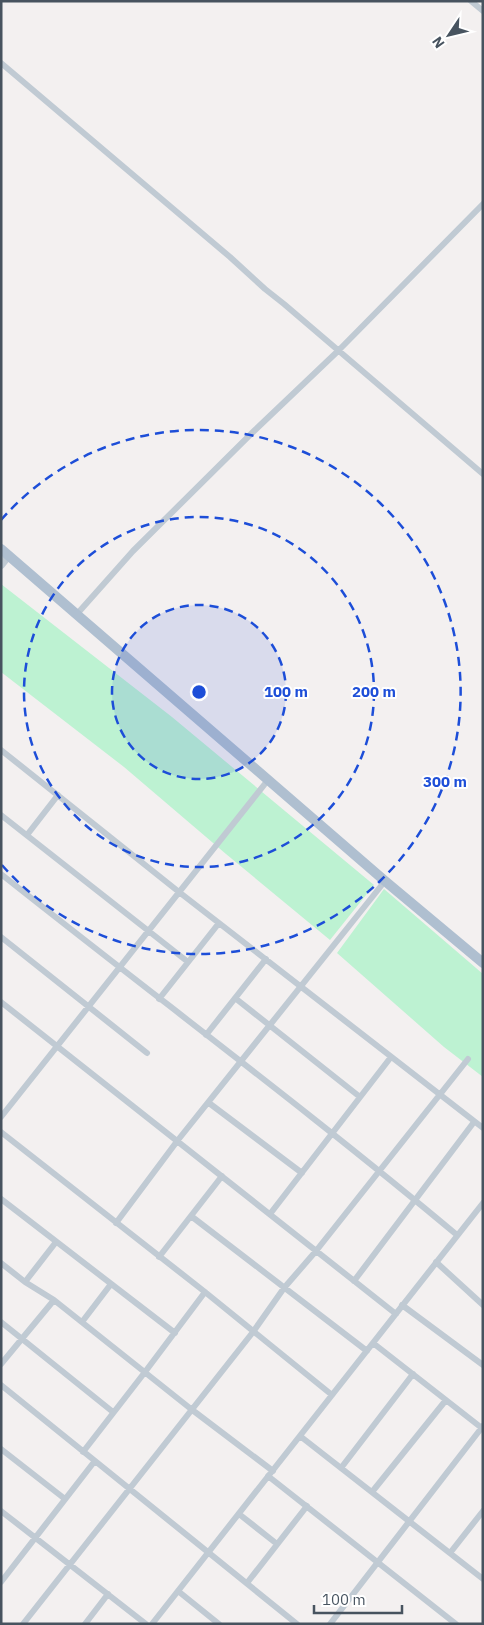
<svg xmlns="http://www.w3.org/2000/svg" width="484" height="1625" font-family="'IBM Plex Sans',sans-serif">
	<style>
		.green { fill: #bdf2d2 }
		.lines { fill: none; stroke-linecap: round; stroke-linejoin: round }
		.minor { stroke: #c0cad3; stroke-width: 6 }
		.tertiary { stroke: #c0cad3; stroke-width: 8 }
		.primary { stroke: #afbfd0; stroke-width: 10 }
		.ring { fill: none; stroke: #1d4ed8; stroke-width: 2.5; stroke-dasharray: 9 6 }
		.centre { fill: #1d4ed8; stroke: #fff; stroke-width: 2.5 }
		.ring-label { font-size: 15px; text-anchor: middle; font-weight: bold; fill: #1d4ed8; stroke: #fff; stroke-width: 4; stroke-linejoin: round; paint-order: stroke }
	</style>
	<rect width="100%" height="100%" fill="#f3f0f0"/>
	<path class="green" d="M1,584L172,717L374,885L330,940L226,854L124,767L1,672Z
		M384,889L483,974V1077L444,1047L337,953Z"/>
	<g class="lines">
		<path class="minor" d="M471,1L483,11
			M1,63L230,257L265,289L284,304L483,474
			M77,614L133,551L254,431L338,351L483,204
			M1,750L179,892L483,1128
			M1,815L188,962
			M27,835L58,795
			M1,874C153,995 309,1111 457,1235
			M1,937L147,1053
			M235,998L360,1097
			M159,999L219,923
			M1,1002L396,1314
			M206,1035L266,959
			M209,1103L302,1173
			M1,1117L268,780
			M1,1132L205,1292L332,1395
			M1,1199L175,1333
			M270,1214L391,1057
			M191,1216L367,1351
			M116,1223L178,1140L385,881
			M159,1257L222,1176
			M436,1262L483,1305
			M1,1263L25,1282L54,1300L191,1409L273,1471
			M354,1281L474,1122
			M25,1282L56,1242
			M402,1305L483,1365
			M1,1322L113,1412
			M82,1322L111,1284
			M373,1343L483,1429
			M1,1364L54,1300
			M1,1385L297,1624
			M300,1436L483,1579
			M1,1449L65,1499
			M83,1452L145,1372L205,1292
			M341,1468L413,1374
			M268,1476L456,1624
			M372,1492L446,1400
			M1,1511L146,1624
			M239,1514L277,1544
			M450,1553L483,1511
			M1,1582L94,1462
			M247,1583L307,1506
			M178,1591L219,1624
			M23,1624L253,1332L284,1288L316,1251L468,1059
			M85,1624L108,1594
			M152,1624L483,1203
			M330,1624L483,1426"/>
		<path class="tertiary" d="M1,565L9,555"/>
		<path class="primary" d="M1,549L385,881L483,963"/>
	</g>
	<circle cx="199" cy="692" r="87" fill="#1d4ed8" fill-opacity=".12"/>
	<g class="ring">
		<circle cx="199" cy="692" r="87"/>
		<circle cx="199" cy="692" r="175"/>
		<path d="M1 520A262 262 0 1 1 1 864"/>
	</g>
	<circle cx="199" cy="692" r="8" class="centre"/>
	<g class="ring-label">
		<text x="286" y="697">100 m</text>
		<text x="374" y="697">200 m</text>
		<text x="445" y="787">300 m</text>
	</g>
	<rect width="484" height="1625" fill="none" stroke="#47535f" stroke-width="5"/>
	<g transform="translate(449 35) rotate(235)" stroke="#ffffff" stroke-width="4" paint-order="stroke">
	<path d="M0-4L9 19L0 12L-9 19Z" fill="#47535f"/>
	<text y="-8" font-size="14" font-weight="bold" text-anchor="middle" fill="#47535f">N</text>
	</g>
	<path d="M314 1605v8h88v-8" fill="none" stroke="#47535f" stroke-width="2.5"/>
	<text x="322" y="1605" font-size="15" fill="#47535f" stroke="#ffffff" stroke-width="4" paint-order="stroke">100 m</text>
</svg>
